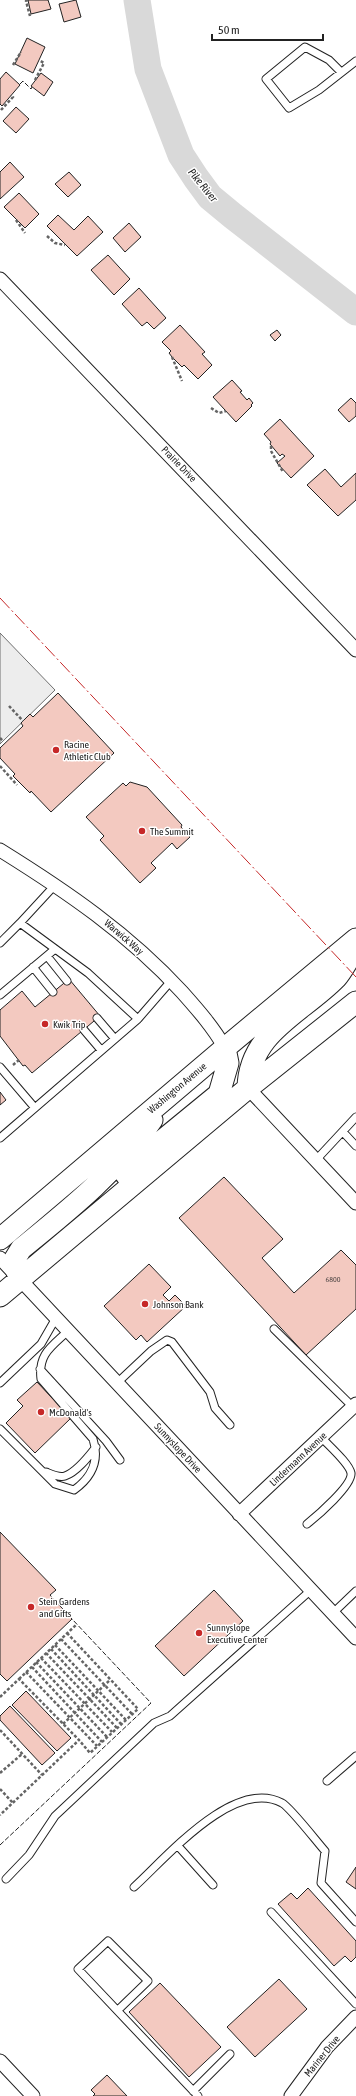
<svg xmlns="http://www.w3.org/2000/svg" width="356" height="2096" font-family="'Asap Condensed',sans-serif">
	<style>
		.parking { fill: #ededed; stroke: #6f6f6f }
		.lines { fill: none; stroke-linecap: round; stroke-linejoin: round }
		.river { stroke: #d9d9d9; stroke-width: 27 }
		.building { fill: #f3c9c0; stroke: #222 }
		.lane-casing { stroke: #222; stroke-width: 9 }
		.street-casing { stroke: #222; stroke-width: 15 }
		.primary-casing { stroke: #222; stroke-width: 23 }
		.path { stroke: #646464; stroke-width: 2.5; stroke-dasharray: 3 2; stroke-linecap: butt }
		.lane { stroke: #fff; stroke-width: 7 }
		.street { stroke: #fff; stroke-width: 13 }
		.primary { stroke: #fff; stroke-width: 21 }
		.fence { stroke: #222; stroke-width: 1; stroke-dasharray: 5 2; stroke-linecap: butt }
		.power { stroke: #c62828; stroke-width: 1; stroke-dasharray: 14 3 2 3; stroke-linecap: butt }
		.poi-dot { fill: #c62828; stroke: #fff; stroke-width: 1.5 }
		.labels { text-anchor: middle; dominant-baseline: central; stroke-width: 3; stroke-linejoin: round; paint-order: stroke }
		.number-label { font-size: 8px; fill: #564c4a }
		.street-label { font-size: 10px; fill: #222; stroke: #fff }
		.poi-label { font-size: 10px; fill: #222; stroke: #fff; text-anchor: start }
		.water-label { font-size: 11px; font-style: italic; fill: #222; stroke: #fff }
	</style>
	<rect width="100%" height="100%" fill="#fff"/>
	<path class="parking" d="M0,633L55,690L0,744Z"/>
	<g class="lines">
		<path class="river" d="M137,0L148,69L181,155L196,178L210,197L233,216L356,312"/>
	</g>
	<path class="building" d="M28,0H48L51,9L31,14Z
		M76,0L81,17L64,22L59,4Z
		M27,38L45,47L33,73L15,64Z
		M6,72L20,85L2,106L0,104V79Z
		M41,73L53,82L44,96L31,86Z
		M16,107L29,119L16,133L3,121Z
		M10,162L24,177L0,199V172Z
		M69,172L81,185L68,197L55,184Z
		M19,193L39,214L25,228L4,207Z
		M58,215L74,230L88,216L103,232L77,256L47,226Z
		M129,223L141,237L125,252L113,238Z
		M108,255L130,279L114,295L91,270Z
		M139,288L166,318L154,329L147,322L142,326L122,304Z
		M180,325L205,352L202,354L212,365L198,379L184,365L182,367L172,357L169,353L171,351L162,342Z
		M277,330L281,335L275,341L270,335Z
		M232,380L242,391L240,392L247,400L249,398L253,403L251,405L252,406L236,422L213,397Z
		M351,398L356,403V416L349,422L338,410Z
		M280,419L314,456L291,478L277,463L285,456L282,454L280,456L270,444L271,442L264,434Z
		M325,469L341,487L356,473V500L338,516L307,485Z
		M58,693L114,753L51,812L31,791L30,793L13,776L15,774L0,758V748L23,726L21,723L30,714L33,717Z
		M130,782L147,787L182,825L181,827L190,837L177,849L172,843L151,863L156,868L140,883L100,840L104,836L86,817L123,783L126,786Z
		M69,979L100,1016L32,1073L25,1065L23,1066L0,1036V1010L22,991L35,1007Z
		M0,1092L6,1100L0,1105Z
		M224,1177L283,1239L262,1258L294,1293L341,1250L356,1265V1309L306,1355L179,1218Z
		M149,1264L171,1287L163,1295L169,1301L175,1295L186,1306L147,1342L141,1335L136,1340L104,1306Z
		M37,1382L71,1418L35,1453L6,1423L23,1406L17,1400Z
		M0,1532L56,1590L50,1595L72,1619L7,1681L0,1674Z
		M214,1590L243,1621L184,1676L155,1646Z
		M26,1691L71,1738L57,1751L12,1705Z
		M10,1706L55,1753L42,1765L0,1720V1716Z
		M356,1867V1889L346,1882Z
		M308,1888L356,1941V1957L351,1962L345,1956L334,1966L278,1904L291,1893L297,1899Z
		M279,1979L307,2009L255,2057L227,2027Z
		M160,1983L221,2047L189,2077L129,2012Z
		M107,2075L127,2096H93L95,2094L91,2090Z"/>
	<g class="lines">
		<defs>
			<path id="lane" d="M341,72L329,60L305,47L266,79L289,108L319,90L356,61
				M56,884L20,923L88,973L138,1019L171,981
				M0,943L20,923
				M47,956L67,981
				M33,967L53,992
				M0,995L55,949
				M97,1018L115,1039
				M84,1030L101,1050
				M0,1067L35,1108
				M343,1132L356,1146
				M0,1138L138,1019
				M316,1160L356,1117
				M274,1329L355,1409
				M40,1369L106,1441L120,1460
				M0,1383L41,1344L56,1318
				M117,1383L151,1351L167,1340L172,1342L210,1392L215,1408L230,1425
				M0,1429L55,1484L74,1490C92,1477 100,1461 93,1439L41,1379C38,1354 51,1347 68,1331
				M46,1472C51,1474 59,1478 65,1476C77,1472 89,1456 96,1447
				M307,1524C317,1516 353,1485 351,1473C349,1463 328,1445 321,1437
				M333,1613L356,1591
				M327,1781L356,1756
				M178,1846L213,1885
				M6,1879L29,1855L55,1816L154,1723L170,1716L311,1590
				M134,1887C166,1858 234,1777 282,1803C290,1807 317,1842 325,1851L321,1883L356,1922
				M271,1912L356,2004
				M118,2010L148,1981L108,1941L78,1969L198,2096
				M193,2091L230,2054"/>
			<path id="street" d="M0,279L356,650
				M0,850C66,891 129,934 182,992C198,1010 213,1027 225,1048
				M248,1088L356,1203
				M0,1258L356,1638
				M239,1514L356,1404
				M0,2061L33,2096
				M291,2096L327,2047L356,2017"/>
			<path id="primary" d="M248,1088C249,1032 302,1013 336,978C344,969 350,956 356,946
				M126,1175L147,1153L219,1094L228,1063L225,1048
				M0,1239L225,1048L356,939
				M20,1279L13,1262L21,1249C69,1210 117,1172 152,1120
				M0,1296L248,1088L356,1002"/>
		</defs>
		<use href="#lane" class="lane-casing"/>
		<use href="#street" class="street-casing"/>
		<use href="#primary" class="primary-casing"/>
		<path class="path" d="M28,0L26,1L30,16
			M13,65L21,52
			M35,80L44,63L39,60
			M1,110L13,97L11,95
			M16,220L25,233
			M47,236L55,243L65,245
			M172,357L182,381
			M211,408L219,413L226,411
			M271,446V451L283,472
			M9,706L23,721
			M0,738L3,741
			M0,766L17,785
			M13,1065L19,1060
			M67,1633L138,1709L90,1753L79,1740
			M61,1639L132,1714
			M55,1645L126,1720
			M51,1649L121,1724
			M46,1653L117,1728
			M41,1658L112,1732
			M36,1662L107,1737
			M32,1667L102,1742
			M26,1672L97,1746
			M19,1679L77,1624
			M0,1697L19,1679L79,1740L0,1815
			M63,1724L110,1680
			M0,1730L42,1775
			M0,1773L22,1754
			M0,1789L13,1803"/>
		<use href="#lane" class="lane"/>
		<use href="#street" class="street"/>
		<use href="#primary" class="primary"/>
		<path class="fence" d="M20,84L23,81L31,89L32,87
			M0,1845L151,1703L72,1619"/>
		<path class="power" d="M0,598L356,977"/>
	</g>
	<g class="poi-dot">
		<circle cx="56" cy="750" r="4"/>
		<circle cx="142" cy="831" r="4"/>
		<circle cx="45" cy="1024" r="4"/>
		<circle cx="145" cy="1304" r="4"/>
		<circle cx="41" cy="1412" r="4"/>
		<circle cx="31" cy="1607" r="4"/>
		<circle cx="199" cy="1633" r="4"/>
	</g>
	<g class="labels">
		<g class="number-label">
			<text x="333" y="1279">6800</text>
		</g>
		<g class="street-label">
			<text transform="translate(179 464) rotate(46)">Prairie Drive</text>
			<text transform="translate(124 937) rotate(41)">Warwick Way</text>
			<text transform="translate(177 1088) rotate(-40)">Washington Avenue</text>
			<text transform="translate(178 1448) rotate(47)">Sunnyslope Drive</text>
			<text transform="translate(298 1459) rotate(-43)">Lindermann Avenue</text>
			<text transform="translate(322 2056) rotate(-51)">Mariner Drive</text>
		</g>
		<g class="poi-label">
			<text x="64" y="744">Racine<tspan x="64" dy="12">Athletic Club</tspan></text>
			<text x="150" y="831">The Summit</text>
			<text x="53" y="1024">Kwik Trip</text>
			<text x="153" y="1304">Johnson Bank</text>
			<text x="49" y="1412">McDonald's</text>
			<text x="39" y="1601">Stein Gardens<tspan x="39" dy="12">and Gifts</tspan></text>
			<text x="207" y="1627">Sunnyslope<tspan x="207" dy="12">Executive Center</tspan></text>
		</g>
		<g class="water-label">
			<text transform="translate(203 185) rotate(51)">Pike River</text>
		</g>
	</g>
	<path d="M212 34v6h111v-6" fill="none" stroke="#222222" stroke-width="2"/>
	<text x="218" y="34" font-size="12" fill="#222222" stroke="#ffffff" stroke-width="3" paint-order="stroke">50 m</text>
</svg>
